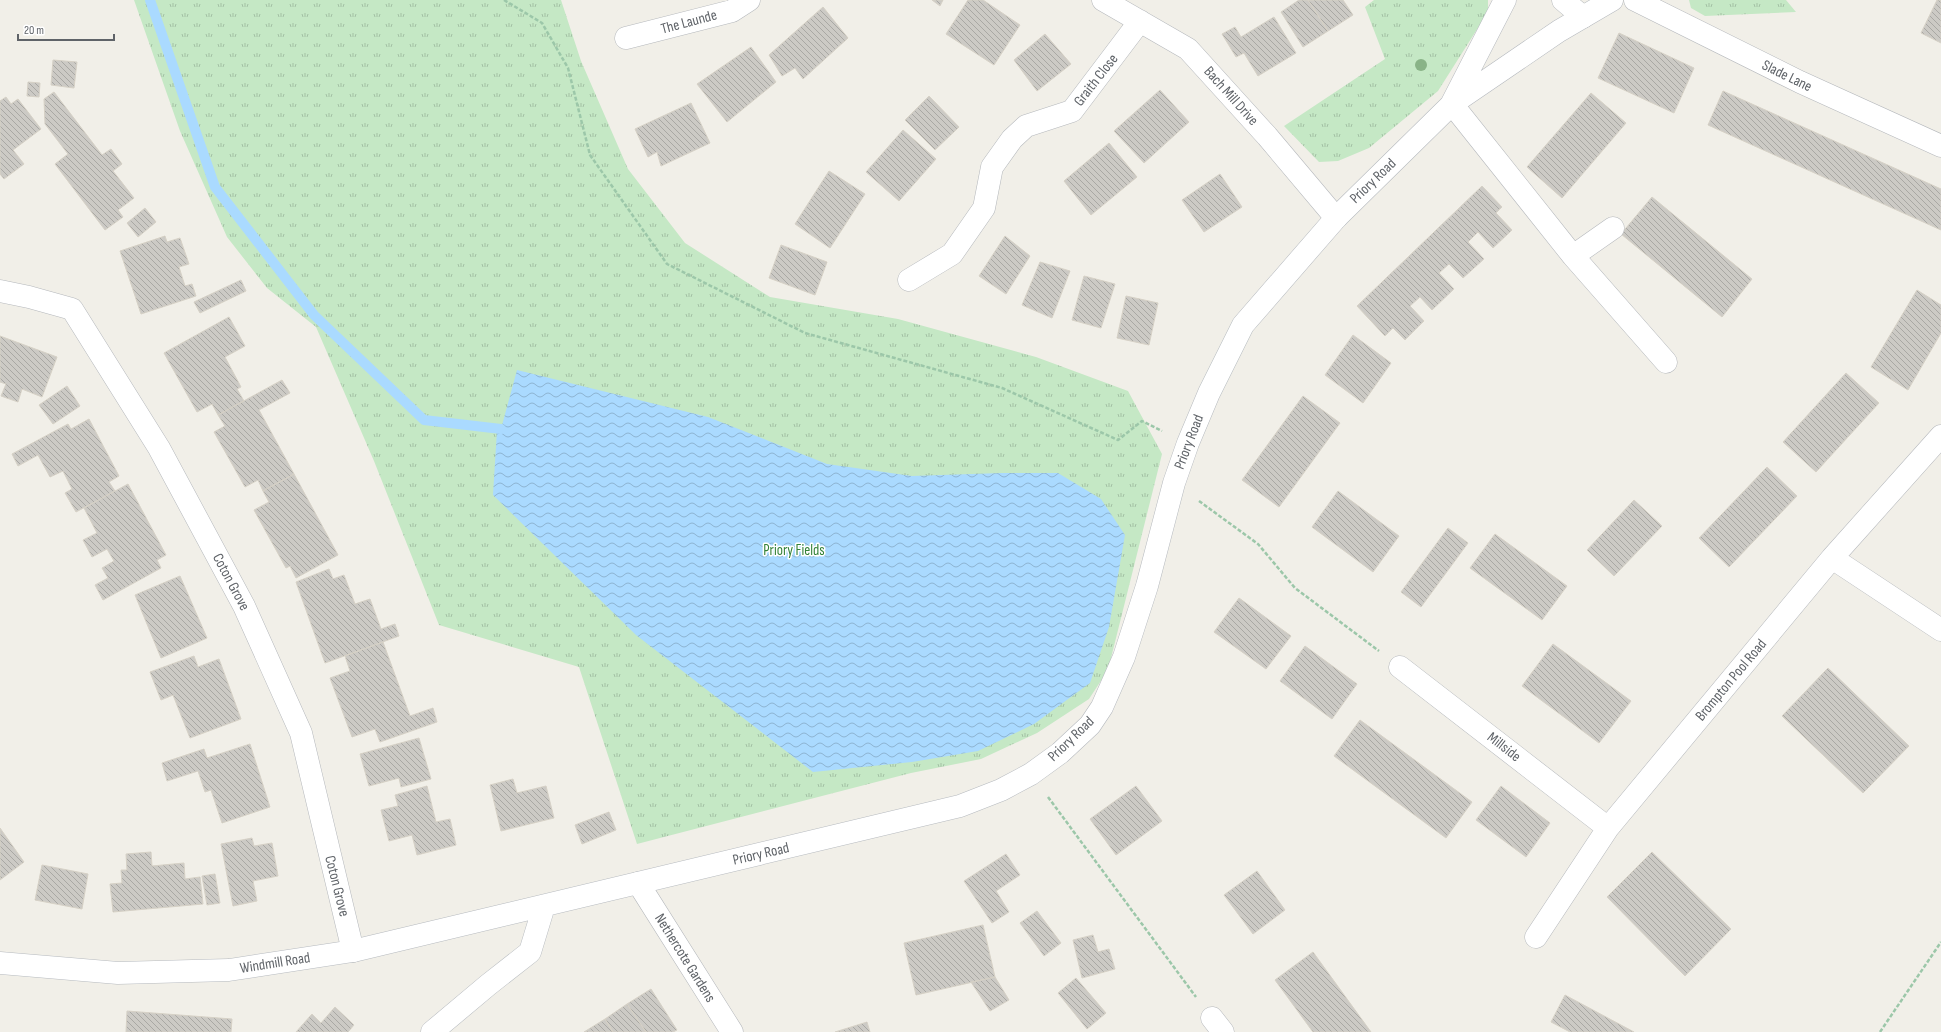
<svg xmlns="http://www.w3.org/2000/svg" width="1941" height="1032" font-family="'Sofia Sans Condensed',sans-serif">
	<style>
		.grass { fill: url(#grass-tufts) }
		.water { fill: url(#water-waves) }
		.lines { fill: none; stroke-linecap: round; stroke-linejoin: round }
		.stream { stroke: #aadaff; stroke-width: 10 }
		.building { fill: url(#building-back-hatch); stroke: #d6d1c6 }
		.street-casing { stroke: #b5b8bc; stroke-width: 23 }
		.secondary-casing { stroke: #b6babf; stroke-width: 23 }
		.path { stroke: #9cc7a9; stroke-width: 2.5; stroke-dasharray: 4 2; stroke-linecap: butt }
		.street { stroke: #fff; stroke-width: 22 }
		.secondary { stroke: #fff; stroke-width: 22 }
		.tree { fill: #89b387 }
		.labels { text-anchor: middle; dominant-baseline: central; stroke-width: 3; stroke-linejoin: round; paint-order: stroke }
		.street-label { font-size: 15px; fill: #5f6368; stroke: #fff }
		.park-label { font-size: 15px; fill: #348238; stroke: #fff }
	</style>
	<defs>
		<pattern id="grass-tufts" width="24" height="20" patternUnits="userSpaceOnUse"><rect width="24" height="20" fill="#c5e8c5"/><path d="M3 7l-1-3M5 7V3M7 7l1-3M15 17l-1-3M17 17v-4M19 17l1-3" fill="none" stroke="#a3c0a4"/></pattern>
		<pattern id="water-waves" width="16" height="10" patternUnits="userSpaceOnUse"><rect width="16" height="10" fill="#aadaff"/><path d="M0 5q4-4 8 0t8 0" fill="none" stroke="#8eb4d2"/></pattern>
		<pattern id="building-back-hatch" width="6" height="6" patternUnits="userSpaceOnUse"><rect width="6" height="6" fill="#cccac5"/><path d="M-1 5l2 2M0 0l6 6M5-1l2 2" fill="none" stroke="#a9a8a4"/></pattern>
	</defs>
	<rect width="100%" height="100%" fill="#f1efe8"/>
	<path class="grass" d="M134,0H561L581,61L628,169L685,243L770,297L898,319L1036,357L1128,391L1162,454L1108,670L1089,699L1037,733L981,759L911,773L637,844L579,667L439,625L374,461L316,327L267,288L227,237L180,131Z
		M1374,0H1488V12L1438,91L1369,148L1338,161L1319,162L1284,126L1385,59L1365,7Z
		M1689,0H1786L1796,12L1705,16L1691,8Z"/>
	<path class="water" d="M517,370L708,417L827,464L912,476L1002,473H1058L1101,499L1125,535L1109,627L1090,683L1034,724L978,751L912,762L813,772L636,635L493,495L497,430L501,429Z"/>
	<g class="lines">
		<path class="stream" d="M150,0L215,187L314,315L424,420L501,429"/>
	</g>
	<path class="building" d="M932,0H943L940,6Z
		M968,0H983L1020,25L994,65L946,34Z
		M1299,0H1308L1328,31L1303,47L1281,12Z
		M1308,0H1343L1353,15L1328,31Z
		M1937,0H1941V43L1921,33Z
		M823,7L848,38L803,79L795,68L782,76L769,55Z
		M1274,17L1296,53L1258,76L1244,53L1236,57L1222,34L1235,27L1241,37Z
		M1619,33L1694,68L1674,113L1598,78Z
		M1045,34L1071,64L1037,91L1014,60Z
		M751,47L776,82L727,122L697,84Z
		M53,60L77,62L74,88L51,85Z
		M28,82L40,83L39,97L27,96Z
		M1160,90L1189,122L1144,163L1114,131Z
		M1723,91L1941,189V230L1708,125Z
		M54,92L102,155L111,149L122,164L113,171L134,198L118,210L123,217L105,230L55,164L68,154L45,124L44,99Z
		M1591,93L1626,123L1562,198L1527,167Z
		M929,96L959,127L935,150L905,120Z
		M6,97L11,104L18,99L41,129L13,150L24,164L4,179L0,174V101Z
		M691,103L710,143L661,166L657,152L648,157L635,129Z
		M903,130L936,159L899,201L866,172Z
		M1109,143L1137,177L1091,215L1064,181Z
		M829,171L865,194L830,248L795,224Z
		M1220,174L1242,207L1204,232L1182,200Z
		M1482,186L1502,207L1496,213L1512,230L1493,248L1478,232L1468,242L1484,259L1463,278L1449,264L1439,273L1454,289L1432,310L1420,297L1410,306L1424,321L1405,340L1393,328L1385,336L1357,306Z
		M1652,197L1752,279L1722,317L1621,234Z
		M145,208L156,222L138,237L127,223Z
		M165,236L167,242L180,238L189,264L179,267L185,286L192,284L196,296L141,314L120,251Z
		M1005,236L1030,256L1006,294L979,276Z
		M781,245L827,262L815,295L769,278Z
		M1040,262L1070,271L1052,318L1022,305Z
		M1084,276L1115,284L1101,328L1072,320Z
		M241,280L246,291L200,313L194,302Z
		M1917,290L1941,305V333L1908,390L1871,367Z
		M1126,296L1158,303L1149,345L1117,338Z
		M229,317L245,346L225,357L241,387L237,389L244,401L218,415L212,404L197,412L164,353Z
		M1353,335L1391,363L1363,403L1325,375Z
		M0,336L57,357L42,397L22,389L18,402L1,396L6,384L0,382Z
		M1846,373L1879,403L1816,472L1783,442Z
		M282,380L290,393L259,410L294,474L263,491L258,480L245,487L214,432L225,426L218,415Z
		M67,386L80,406L53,424L39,405Z
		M1303,396L1340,423L1279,507L1242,480Z
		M89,419L119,476L109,482L115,491L76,512L65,493L72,489L63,471L50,477L38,455L18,466L12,454L68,424L71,429Z
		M1767,467L1797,496L1729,567L1699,538Z
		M294,474L338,555L296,578L290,566L286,568L254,510L269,502L263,491Z
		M128,484L166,555L157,560L161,568L103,600L95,585L108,578L102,568L114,561L107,549L92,557L83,540L97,533L84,508Z
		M1338,491L1399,536L1373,572L1312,527Z
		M1634,500L1662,526L1614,576L1587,550Z
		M1448,528L1468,543L1421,607L1401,592Z
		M1495,534L1567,586L1542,620L1470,568Z
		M329,569L333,579L344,575L355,604L370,599L381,629L395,624L399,636L325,663L296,582Z
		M180,576L207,638L161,658L135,595Z
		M1239,598L1291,636L1266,669L1214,632Z
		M383,642L410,716L433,708L437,722L380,742L375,729L352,737L330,678L350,671L345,656Z
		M1553,644L1631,701L1599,743L1522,686Z
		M1305,646L1357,684L1332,719L1280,681Z
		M194,656L198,667L219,659L241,719L190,738L173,695L161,700L150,672Z
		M1828,668L1909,746L1863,793L1782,716Z
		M1360,720L1472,802L1446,838L1334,756Z
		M419,738L431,779L401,787L399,778L369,786L360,754Z
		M250,744L270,807L222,823L211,790L205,792L198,771L167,781L162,763L204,749L207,758Z
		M513,779L517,793L546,786L554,818L501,831L490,785Z
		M427,786L436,822L450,819L456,845L417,855L412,835L389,841L381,810L398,806L395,795Z
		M1136,786L1162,821L1116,855L1090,819Z
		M1501,786L1550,823L1526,857L1476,820Z
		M609,812L616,830L582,844L575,825Z
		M0,828L24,862L0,880Z
		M252,838L254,846L272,843L278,876L253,881L257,901L233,906L221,844Z
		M151,852L152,866L184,863L185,879L200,877L203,904L113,912L110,884L122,883L121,870H127L126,854Z
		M1652,852L1731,929L1685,976L1607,897Z
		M1006,854L1020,875L996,891L1009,912L992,923L964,881Z
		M42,865L88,874L82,909L35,900Z
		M1257,871L1285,910L1253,934L1224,895Z
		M215,874L220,903L207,905L202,876Z
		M1037,911L1061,943L1044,956L1020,923Z
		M983,925L995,977L916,995L904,943Z
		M1093,935L1098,952L1109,949L1115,969L1082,978L1073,940Z
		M1313,952L1371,1032H1313L1275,980Z
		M995,977L1009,1000L990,1011L971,982Z
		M1076,978L1106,1013L1087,1029L1058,993Z
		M651,989L677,1030L673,1032H646L627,1004Z
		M1565,995L1634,1032H1570L1551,1022Z
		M627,1004L646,1032H613L605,1019Z
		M335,1007L354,1025L348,1032H296L312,1014L321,1023Z
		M127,1011L232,1019L231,1032H126Z
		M605,1019L613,1032H584Z
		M867,1022L870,1032H835Z"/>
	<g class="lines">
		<defs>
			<path id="street" d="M1103,0L1188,49L1267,136L1336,218
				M1563,0L1583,17
				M1635,0L1800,82L1941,146
				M626,38L732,11L749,0
				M1452,104L1573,256L1666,362
				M1573,256L1613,228
				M909,280L952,254L984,208L992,167L1012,139L1026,126L1072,111L1140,21
				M0,291L29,297L72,309L159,448L244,606L301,733L353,951
				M1832,558L1941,630
				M1400,667L1608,828
				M638,883L732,1032
				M1536,937L1608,828L1832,558L1941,436
				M1212,1018L1223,1032"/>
			<path id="secondary" d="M1452,103L1505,0
				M0,963L118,973L229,970L353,951L960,806L1001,790L1031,774L1060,753L1090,725L1102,707L1124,657L1147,586L1174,483L1188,443L1209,393L1243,325L1336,218L1452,104L1559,31L1612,0
				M432,1032L488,985L530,952L544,906"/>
		</defs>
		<use href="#street" class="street-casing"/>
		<use href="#secondary" class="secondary-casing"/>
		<path class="path" d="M504,0L542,23L568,68L590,155L667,264L805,333L1002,388L1118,440L1142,421L1162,431
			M1199,501L1258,544L1295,588L1379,651
			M1048,797L1196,997
			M1880,1032L1941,942"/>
		<use href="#street" class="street"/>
		<use href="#secondary" class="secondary"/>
	</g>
	<circle class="tree" cx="1421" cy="65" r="6"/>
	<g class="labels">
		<g class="street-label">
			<text transform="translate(689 22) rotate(-15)">The Launde</text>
			<text transform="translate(1787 76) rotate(26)">Slade Lane</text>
			<text transform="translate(1096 80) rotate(-52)">Graith Close</text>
			<text transform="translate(1231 96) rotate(48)">Bach Mill Drive</text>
			<text transform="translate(1373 181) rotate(-44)">Priory Road</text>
			<text transform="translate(1189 442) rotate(-69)">Priory Road</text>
			<text transform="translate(231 582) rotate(62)">Coton Grove</text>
			<text transform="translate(1731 680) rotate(-50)">Brompton Pool Road</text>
			<text transform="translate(1071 739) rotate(-44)">Priory Road</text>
			<text transform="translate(1504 747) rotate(38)">Millside</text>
			<text transform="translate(761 854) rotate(-13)">Priory Road</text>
			<text transform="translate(337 886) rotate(76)">Coton Grove</text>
			<text transform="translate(685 958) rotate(58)">Nethercote Gardens</text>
			<text transform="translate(275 963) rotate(-9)">Windmill Road</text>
		</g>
		<g class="park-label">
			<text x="794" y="550">Priory Fields</text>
		</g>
	</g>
	<path d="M18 34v6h96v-6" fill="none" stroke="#5f6368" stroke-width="2"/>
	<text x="24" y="34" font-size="12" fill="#5f6368" stroke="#ffffff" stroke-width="3" paint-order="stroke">20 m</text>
</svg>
